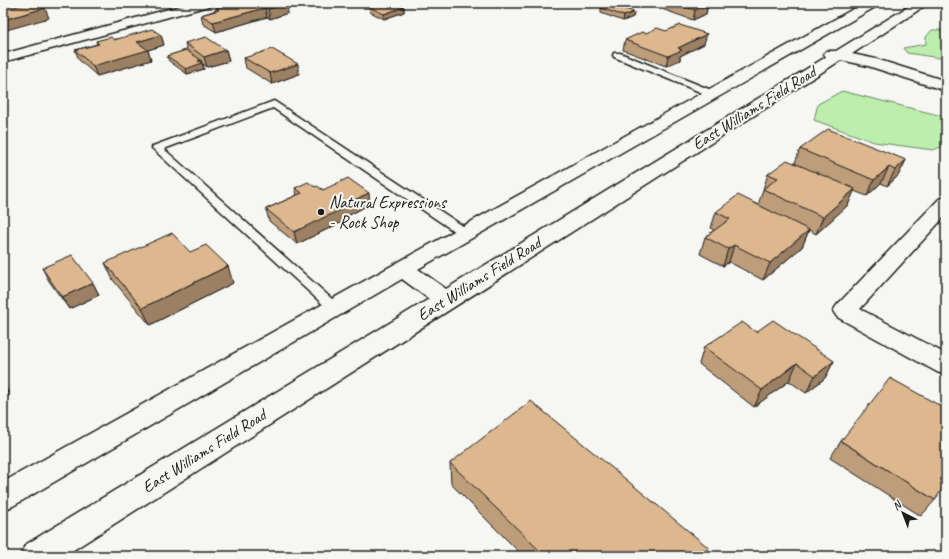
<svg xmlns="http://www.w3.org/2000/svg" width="949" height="559" font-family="Caveat,sans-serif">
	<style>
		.green { fill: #bceead; stroke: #6c8564 }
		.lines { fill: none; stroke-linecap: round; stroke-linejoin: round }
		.lane-casing { stroke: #1c1c1c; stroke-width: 3 }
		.street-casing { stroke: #1c1c1c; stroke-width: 3 }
		.secondary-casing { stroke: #1c1c1c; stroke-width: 3 }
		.lane { fill: #f6f6f2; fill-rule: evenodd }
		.street { fill: #f6f6f2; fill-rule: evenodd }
		.secondary { fill: #f6f6f2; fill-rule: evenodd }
		.wall { fill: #be9d7a; stroke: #1c1c1c }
		.shaded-wall { fill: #9b8063; stroke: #1c1c1c }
		.building { fill: #ddb78e; stroke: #1c1c1c }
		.poi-dot { fill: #1c1c1c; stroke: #f6f6f2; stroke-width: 1.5 }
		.labels { text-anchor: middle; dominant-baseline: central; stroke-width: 4; stroke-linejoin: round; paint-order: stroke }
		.street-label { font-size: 17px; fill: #1c1c1c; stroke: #f6f6f2 }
		.poi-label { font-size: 17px; fill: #1c1c1c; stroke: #f6f6f2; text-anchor: start }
	</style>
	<rect width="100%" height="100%" fill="#f6f6f2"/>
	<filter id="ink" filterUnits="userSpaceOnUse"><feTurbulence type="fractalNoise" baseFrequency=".025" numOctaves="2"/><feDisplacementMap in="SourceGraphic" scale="8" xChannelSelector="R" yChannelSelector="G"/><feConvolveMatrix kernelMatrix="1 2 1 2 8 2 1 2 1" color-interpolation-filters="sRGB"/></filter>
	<g filter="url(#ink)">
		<path class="green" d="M932,30H946V59L907,53L903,48L926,44V37Z
			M842,91L946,117V145L933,150L874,142L814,120L818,104Z"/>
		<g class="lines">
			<defs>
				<path id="lane" d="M614,53H620L716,92L718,94L713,97L710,96L614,57L613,55Z
					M274,101L469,230L471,233L469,236H461L273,108L164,149L341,307L339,310L334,312L329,310L152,148L153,146Z"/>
				<path id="street" d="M191,3H211L209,6L3,62V54Z
					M946,197V215L860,309L946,354V375L937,372L837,317L833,311L837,305L939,199Z"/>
				<path id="secondary" d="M864,3H879L877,6L418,269L446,289L826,57L824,54L826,51H836L914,3H929L852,54L876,59L946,81V91L868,66L841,60L64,556H20L25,545L429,299L402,279L13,506L3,510V482Z"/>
			</defs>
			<use href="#lane" class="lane-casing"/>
			<use href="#street" class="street-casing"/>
			<use href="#secondary" class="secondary-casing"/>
			<use href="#lane" class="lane"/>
			<use href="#street" class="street"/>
			<use href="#secondary" class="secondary"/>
		</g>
		<path class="wall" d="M243,3L288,13L270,19L267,17L216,32L203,24L201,15L216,10V8Z
			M657,3H708L706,14L693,20L656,7Z
			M369,7H404V12L384,19L370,12Z
			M601,8L634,12L633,17L623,21L601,13Z
			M646,33L704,44L680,56V60L666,66L623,50L625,40Z
			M161,35L164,45L148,50L151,60L97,76L79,60L75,50L97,44L96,41Z
			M185,43L226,50L229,61L207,67L203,64L204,69L187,74L169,61L167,56L187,50Z
			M244,58L299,74L272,84L246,68Z
			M800,149L906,160L898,176L887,186L881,183L867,196L854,191L848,205L816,234L809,230L802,247L763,280L729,262L723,266L700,254L705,237L714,230L711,228L716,212L758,205L768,174L795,163Z
			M315,187L370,204L342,219V222L297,244L269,221L266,209L297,195L295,188Z
			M190,252L233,283L150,325L113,280L105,263Z
			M42,268L93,283L99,295L69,309L49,281Z
			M756,332L834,361L825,378L806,393L789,381L754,407L699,364L704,347Z
			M841,441L935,500L921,516L830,458Z
			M450,463L709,548L705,556H523L451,484Z"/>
		<path class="shaded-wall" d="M699,3H708L706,14L693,20L695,10Z
			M287,4L288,13L270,19L268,9Z
			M404,7V12L384,19V14Z
			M45,8L49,18L3,31V20Z
			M265,8L267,17L216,32L213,22Z
			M634,12L633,17L623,21L624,16Z
			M707,34L704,44L680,56V60L666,66L668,56L678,48Z
			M161,35L164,45L148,50L151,60L97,76L93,66L137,42Z
			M226,50L229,61L207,67L204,57Z
			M201,60L204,69L187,74L186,69L198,61Z
			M298,64L299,74L272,84L270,73Z
			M906,160L898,176L887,186L895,170Z
			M889,167L881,183L867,196L874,180Z
			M855,189L848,205L816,234L823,217Z
			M369,193L370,204L342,219V222L297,244L294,232L338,208Z
			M809,230L802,247L763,280L770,263Z
			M734,245L729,262L723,266L728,249Z
			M228,266L233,283L150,325L142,308Z
			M93,283L99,295L69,309L62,297Z
			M834,361L825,378L806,393L815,376Z
			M797,363L789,381L754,407L762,390Z
			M3,383L10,395L3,399Z
			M709,548L705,556H701Z"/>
		<path class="building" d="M31,3H38L45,8L3,20V7L10,5L13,7Z
			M235,3L237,4L243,3H286L287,4L268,9L265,8L213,22L201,15L219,10L216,8Z
			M383,3H394L404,7L384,14L369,7Z
			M672,3H703L708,5L695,10Z
			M611,4L634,12L624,16L601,8Z
			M680,25L707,34L678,48L682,50L668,56L625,40L642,32L646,33L657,28L666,31Z
			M152,29L161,35L137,42L148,50L93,66L75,50L99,44L96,41L111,37L114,40Z
			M206,37L226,50L204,57L185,43Z
			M272,49L298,64L270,73L244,58Z
			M186,50L201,60L198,61L202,63L186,69L167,56Z
			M828,129L906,160L895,170L889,167L874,180L800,149Z
			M787,160L855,189L823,217L763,189L778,178L768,174Z
			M348,178L369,193L338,208L340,210L294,232L266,209L302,193L295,188L308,182L315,187L317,186L323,190Z
			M738,195L809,230L770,263L734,245L728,249L705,237L730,219L716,212Z
			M172,233L190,252L206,245L228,266L142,308L105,263Z
			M72,255L93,283L62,297L42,268Z
			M773,320L834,361L815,376L797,363L762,390L704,347L742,322L756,332Z
			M890,378L946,409V483L935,500L841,441Z
			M531,401L709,548L701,556H545L450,463Z"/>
	</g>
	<circle class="poi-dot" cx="321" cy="212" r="4"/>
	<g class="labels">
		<g class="street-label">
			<text transform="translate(754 108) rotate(-32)">East Williams Field Road</text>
			<text transform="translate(479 279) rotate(-32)">East Williams Field Road</text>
			<text transform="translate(204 451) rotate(-32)">East Williams Field Road</text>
		</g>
		<g class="poi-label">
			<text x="329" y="202">Natural Expressions<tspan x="329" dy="20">- Rock Shop</tspan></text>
		</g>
	</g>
	<rect width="949" height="559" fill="none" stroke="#f6f6f2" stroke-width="16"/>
	<rect x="8" y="8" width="933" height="543" fill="none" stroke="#1c1c1c" stroke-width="1.5" filter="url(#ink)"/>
	<g transform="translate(903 513) rotate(318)" stroke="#f6f6f2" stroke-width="3" paint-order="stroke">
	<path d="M0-3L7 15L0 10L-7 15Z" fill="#1c1c1c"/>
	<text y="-6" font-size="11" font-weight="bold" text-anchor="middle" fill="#1c1c1c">N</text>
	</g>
</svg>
